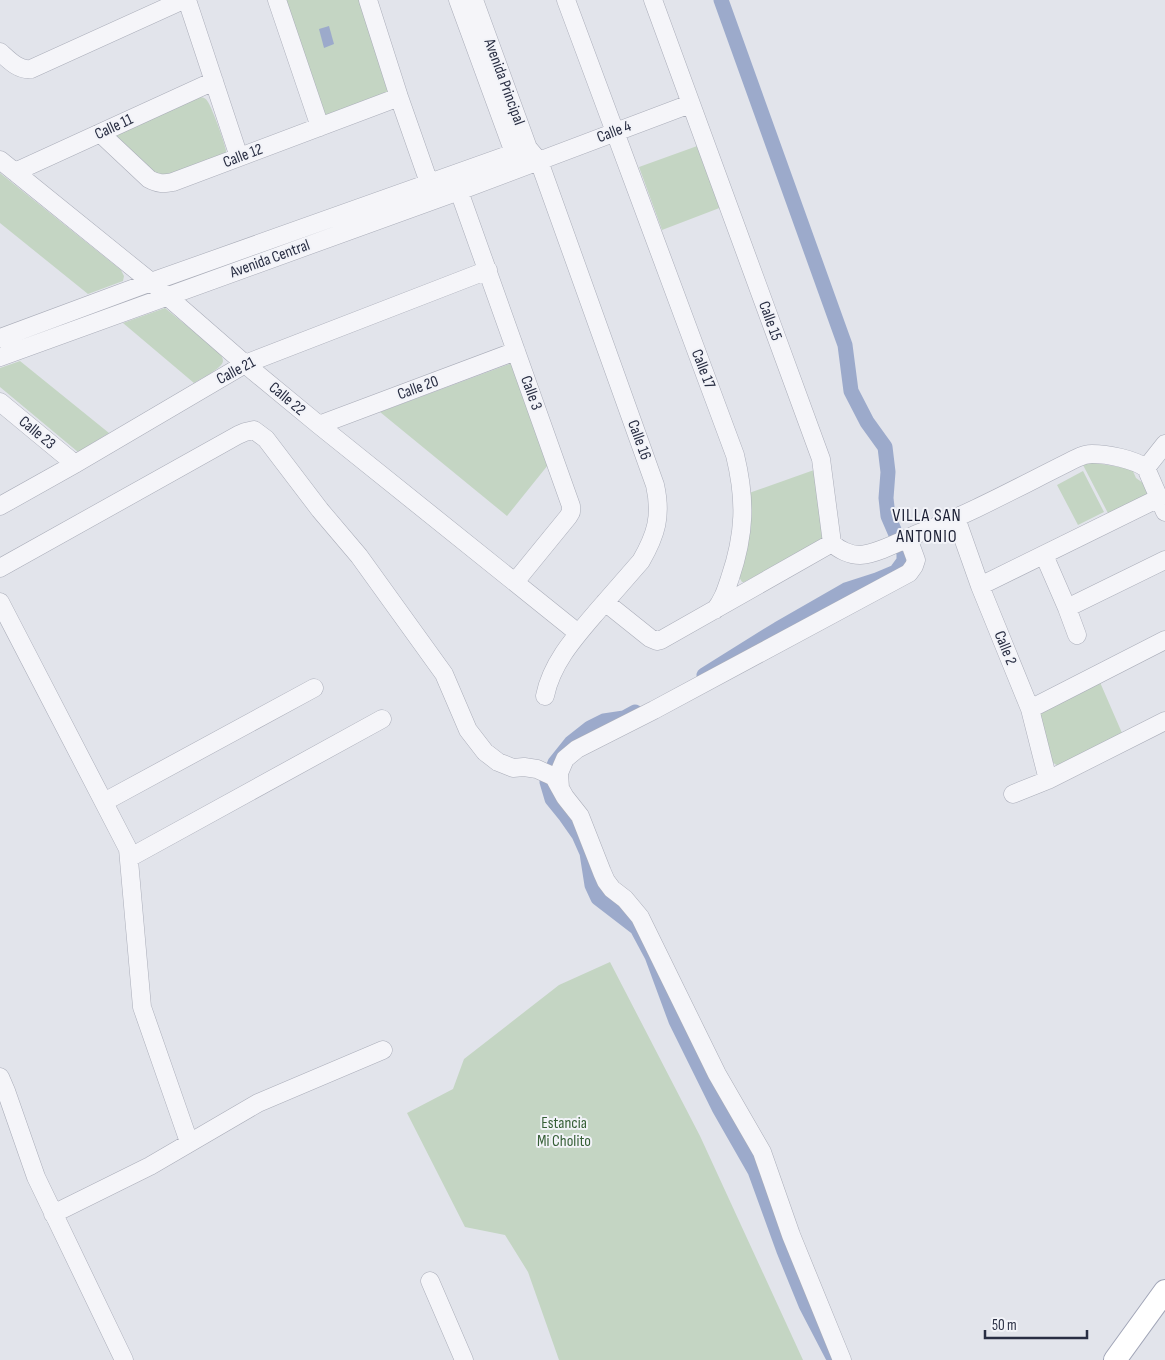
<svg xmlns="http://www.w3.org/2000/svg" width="1165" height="1360" font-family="'Sofia Sans Condensed',sans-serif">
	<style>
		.green { fill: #c4d5c3 }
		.water { fill: #9caacb }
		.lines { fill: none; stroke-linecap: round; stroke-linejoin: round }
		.canal { stroke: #9caacb; stroke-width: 15 }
		.minor-casing { stroke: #aaadb9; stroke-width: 19 }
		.major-casing { stroke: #a1a5b7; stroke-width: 24 }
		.minor { stroke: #f5f5f9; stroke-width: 18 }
		.major { stroke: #fff; stroke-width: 22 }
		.labels { text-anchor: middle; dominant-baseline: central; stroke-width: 4; stroke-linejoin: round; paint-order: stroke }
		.street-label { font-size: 16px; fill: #292e43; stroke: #f2f3f8 }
		.park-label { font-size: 16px; fill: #365f36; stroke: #f2f3f8 }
		.neighbourhood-label { font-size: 18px; letter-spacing: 1px; fill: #1b1f34; stroke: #f2f3f8 }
	</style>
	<rect width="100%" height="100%" fill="#e2e4eb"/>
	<path class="green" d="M285,0H359L388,89V93L327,116L324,115Z
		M198,97C203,97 206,98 208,102C213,110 226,146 227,155L162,180L116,137L119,133Z
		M700,145L722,207L662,230L639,167Z
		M0,173L121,270L124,276L123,281L88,294L0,223Z
		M165,308L220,353C221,355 223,358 223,361C223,368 200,379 194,383L123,323Z
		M20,361L109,433L78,452L0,387V368Z
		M512,363L548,465L507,516L380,412Z
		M1089,462L1132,469L1136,478L1143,483L1149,496L1110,517L1083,465Z
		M814,470L823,541L744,582H742L738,575L749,493Z
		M1083,471L1104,512L1078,525L1057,485Z
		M1099,680L1122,733L1058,766L1052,762L1039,716L1041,710Z
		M610,962L700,1136L803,1360H559L528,1272L505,1235L465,1227L407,1113L453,1089L464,1059L559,985Z"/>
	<path class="water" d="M329,26L334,44L324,48L319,29Z"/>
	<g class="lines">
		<path class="canal" d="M704,675L778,629L846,590L877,580L896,572L904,561V553L888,516L886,498L888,472L885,447L867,422L851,391L845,345L721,0
			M635,712L624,718L604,721L590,728L571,743L555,763L547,782L552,799L565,815L579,835L587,853L592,885L598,898L637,928L652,956L676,1021L719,1108L755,1171L784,1251L806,1305L832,1355"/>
		<defs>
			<path id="minor" d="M187,0L239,157
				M277,0L320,127
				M368,0L399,97L433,194
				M458,0L514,153
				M474,0L528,148L539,161L655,485C662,516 656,535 641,561C627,577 614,592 600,608C578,634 552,661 545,696
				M566,0L735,455C746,500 745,534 730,578C726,590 723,600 715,610
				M0,52C9,60 19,71 31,69L183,0
				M100,133L149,179C158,184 164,184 173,182L399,97
				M0,160L151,282L245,364L319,425L578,633
				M15,172L214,81
				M459,191L571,506V512L568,517L515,582
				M0,338L151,282L528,148
				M0,357L459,191L690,104
				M0,402L75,464
				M319,425L516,351
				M1146,468L1165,444
				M0,506L75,464L245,364L488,270
				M956,518L980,586L1030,709L1048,780
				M832,543C839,550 850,555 860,555C877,554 901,541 917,534C972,513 1024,484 1077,458C1081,456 1087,454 1092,454C1108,454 1133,459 1146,468L1165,512
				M1044,555L1067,608L1077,635
				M0,568L238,435L245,432L254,430L266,439L320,510L359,556L444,674L468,730L485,752L498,762L513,768L524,767L537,769L548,774L554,777L560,788
				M980,586L1159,498
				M0,602L128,849L142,1007L189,1142
				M605,602L650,638L657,641L661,640L832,543L821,459L653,0
				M1067,608L1165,560
				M1030,709L1165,640
				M1013,794L1048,780L1165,721
				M104,802L314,688
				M129,858L382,719
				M0,1077L6,1091L36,1177L124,1360
				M53,1214L150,1166L258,1103L383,1050
				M430,1281L464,1360
				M842,1360L791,1235L762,1152L717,1074L640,917L625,899L612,889L606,881L602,872L580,816L565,797L560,788L559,773L565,759L577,749L654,710L909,573L914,566L916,560L908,538"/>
			<path id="major" d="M1115,1360L1165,1291"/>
		</defs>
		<use href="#minor" class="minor-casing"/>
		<use href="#major" class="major-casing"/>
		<use href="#minor" class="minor"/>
		<use href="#major" class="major"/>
	</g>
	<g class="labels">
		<g class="street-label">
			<text transform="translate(504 82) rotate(70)">Avenida Principal</text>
			<text transform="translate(114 127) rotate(-25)">Calle 11</text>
			<text transform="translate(614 132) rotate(-21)">Calle 4</text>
			<text transform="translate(243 156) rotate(-21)">Calle 12</text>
			<text transform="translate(270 259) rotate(-20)">Avenida Central</text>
			<text transform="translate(770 321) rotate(70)">Calle 15</text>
			<text transform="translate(703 369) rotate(69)">Calle 17</text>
			<text transform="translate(236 371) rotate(-28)">Calle 21</text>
			<text transform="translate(418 388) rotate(-20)">Calle 20</text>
			<text transform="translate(531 393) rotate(70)">Calle 3</text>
			<text transform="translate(287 399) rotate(40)">Calle 22</text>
			<text transform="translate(37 433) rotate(40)">Calle 23</text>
			<text transform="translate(639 440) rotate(70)">Calle 16</text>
			<text transform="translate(1005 648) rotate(68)">Calle 2</text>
		</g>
		<g class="park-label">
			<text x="564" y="1123">Estancia<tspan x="564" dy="18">Mi Cholito</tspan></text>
		</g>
		<g class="neighbourhood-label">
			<text x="927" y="515">VILLA SAN<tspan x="927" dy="21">ANTONIO</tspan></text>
		</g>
	</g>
	<path d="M985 1330v8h102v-8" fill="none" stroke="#292e43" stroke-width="2.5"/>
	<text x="992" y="1330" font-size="15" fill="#292e43" stroke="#f2f3f8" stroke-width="4" paint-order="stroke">50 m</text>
</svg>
